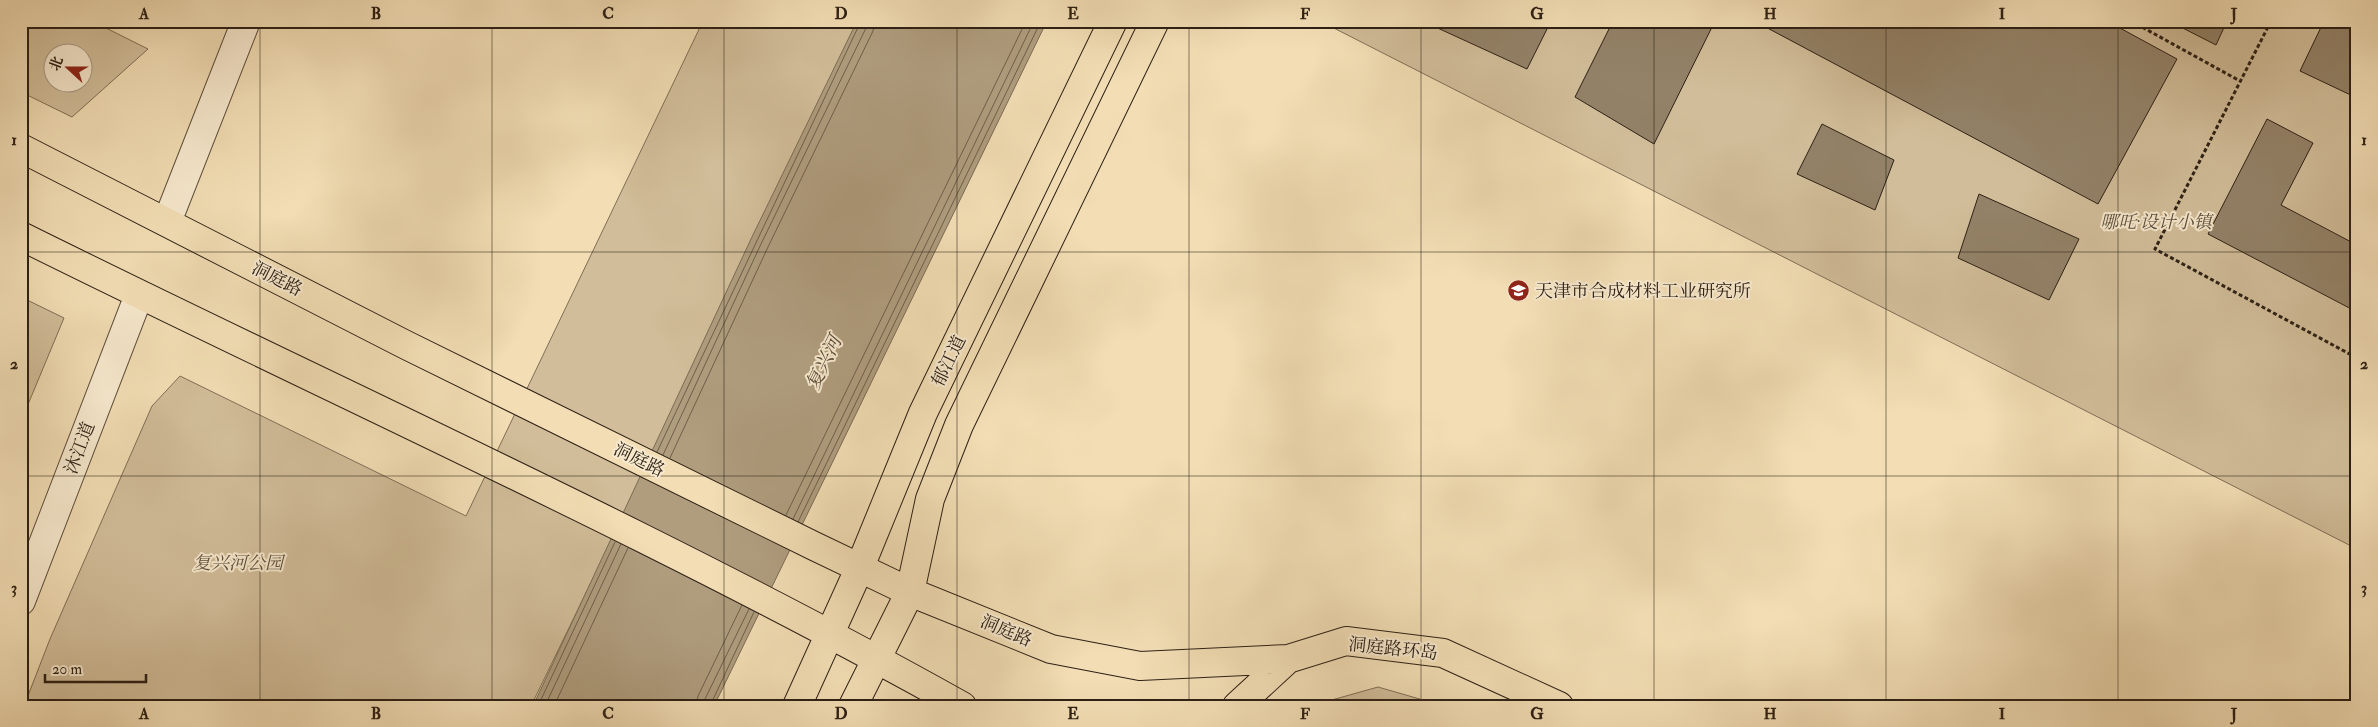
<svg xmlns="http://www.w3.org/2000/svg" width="2378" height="727" font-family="'IM FELL Double Pica','Noto Serif SC',serif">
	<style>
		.green { fill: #d1bd99; stroke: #7f6e57; fill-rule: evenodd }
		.water { fill: #af9d7e; stroke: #7b6b54 }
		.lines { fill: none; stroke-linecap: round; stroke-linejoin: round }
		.shore { stroke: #6e5e4a; stroke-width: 1 }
		.building { fill: #938268; stroke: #2d2015 }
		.minor-casing { stroke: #5e4f3d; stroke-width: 30 }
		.major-casing { stroke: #2d2015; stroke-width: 30 }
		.path { stroke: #2d2015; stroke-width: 3; stroke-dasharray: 4 2.5; stroke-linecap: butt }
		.minor { stroke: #f7e9ce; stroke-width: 28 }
		.major { stroke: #f2ddb4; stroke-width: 28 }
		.grid { fill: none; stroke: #2d2015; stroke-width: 1; stroke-opacity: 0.55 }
		.labels { text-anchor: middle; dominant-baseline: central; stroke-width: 4; stroke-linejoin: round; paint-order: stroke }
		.park-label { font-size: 18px; font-style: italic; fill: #5e4f3d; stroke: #f7e9ce }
		.street-label { font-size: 18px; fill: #2d2015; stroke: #f7e9ce }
		.poi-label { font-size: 18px; fill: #2d2015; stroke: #f7e9ce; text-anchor: start }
		.water-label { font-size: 19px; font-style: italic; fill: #5a4c3a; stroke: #f7e9ce }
		.neatline { fill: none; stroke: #2d2015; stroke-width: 2 }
		.grid-label { font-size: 16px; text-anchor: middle; font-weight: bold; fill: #2d2015 }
	</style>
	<rect width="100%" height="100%" fill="#f2ddb4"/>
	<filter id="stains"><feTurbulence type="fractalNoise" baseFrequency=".004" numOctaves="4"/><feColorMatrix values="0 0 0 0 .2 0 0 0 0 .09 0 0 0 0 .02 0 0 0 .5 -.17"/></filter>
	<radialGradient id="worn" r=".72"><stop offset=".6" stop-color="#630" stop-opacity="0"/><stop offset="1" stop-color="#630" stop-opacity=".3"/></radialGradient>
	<path class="green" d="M21,21H92L148,49L72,117L21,92ZM52,52H82V82H52Z
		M703,21H864L531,706H24L50,639L152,406L180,376L466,516Z
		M1320,21H2357V549Z
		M21,297L64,318L24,414L21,413Z
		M1378,687L1444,706H1317L1321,703Z"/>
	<path class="water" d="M857,21H1047L714,706H533L751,239Z"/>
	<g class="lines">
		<path class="shore" d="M657,452L861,21
			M663,455L761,244L866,28L867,21
			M670,458L768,247L873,31L875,21
			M786,515L1026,21
			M793,519L1034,21
			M798,522L1041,21
			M538,706L615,542
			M545,706L621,544
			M554,706L628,548
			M696,706L698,696L742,605
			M703,706L705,699L749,609
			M710,706L754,612"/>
	</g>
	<path class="building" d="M1433,21H1551L1527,69L1431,25Z
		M1613,21H1715L1654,144L1575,97Z
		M1759,21H2107L2177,59L2098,204L1758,23Z
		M2169,21H2227L2216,45Z
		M2324,21H2357V98L2300,71Z
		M2267,119L2313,143L2281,205L2357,245V312L2208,234Z
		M1822,124L1894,160L1875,210L1797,174Z
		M1979,194L2079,239L2049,300L1958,258Z"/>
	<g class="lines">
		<defs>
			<path id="minor" d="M167,222L246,21
				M21,601L139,295"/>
			<path id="major" d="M21,148L406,345L814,546L910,592L1051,649L1140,666L1288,659
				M21,236C335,392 656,535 962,706
				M797,706L860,567L923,413L1113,21
				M853,706L910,592L930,499L959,425L1155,21
				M1237,706L1288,659L1346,641L1443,653L1559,706"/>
		</defs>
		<use href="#minor" class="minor-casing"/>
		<use href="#major" class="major-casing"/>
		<path class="path" d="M2131,21L2240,81
			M2271,21L2155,249L2357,358"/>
		<use href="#minor" class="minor"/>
		<use href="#major" class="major"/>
	</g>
	<path class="grid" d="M260,21V706M492,21V706M724,21V706M957,21V706M1189,21V706M1421,21V706M1654,21V706M1886,21V706M2118,21V706M21,252H2357M21,476H2357"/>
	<defs>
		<symbol id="school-disc" viewBox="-11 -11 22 22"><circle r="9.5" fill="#8f2418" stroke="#f7e9ce"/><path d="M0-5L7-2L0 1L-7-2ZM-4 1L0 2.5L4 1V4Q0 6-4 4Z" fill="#fff"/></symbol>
	</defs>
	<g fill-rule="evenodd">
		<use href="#school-disc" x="1506" y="278" width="25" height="25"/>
	</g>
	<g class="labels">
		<g class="park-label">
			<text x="2156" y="222">哪吒·设计小镇</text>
			<text x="238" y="563">复兴河公园</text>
		</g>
		<g class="street-label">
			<text transform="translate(277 279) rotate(27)">洞庭路</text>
			<text transform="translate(949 361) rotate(-64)">郁江道</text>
			<text transform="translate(80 448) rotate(-69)">沐江道</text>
			<text transform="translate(639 460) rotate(26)">洞庭路</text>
			<text transform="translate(1006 631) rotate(23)">洞庭路</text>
			<text transform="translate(1393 649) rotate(6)">洞庭路环岛</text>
		</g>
		<g class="poi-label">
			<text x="1535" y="291">天津市合成材料工业研究所</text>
		</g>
		<g class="water-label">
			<text transform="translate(824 363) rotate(-64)">复兴河</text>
		</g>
	</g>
	<rect width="2378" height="727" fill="none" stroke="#f2ddb4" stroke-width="55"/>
	<g transform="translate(68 68) rotate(291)"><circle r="24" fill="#f7e9ce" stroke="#a69984"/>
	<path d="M0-4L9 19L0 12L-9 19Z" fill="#8f2418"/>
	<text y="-8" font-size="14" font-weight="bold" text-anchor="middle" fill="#2d2015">北</text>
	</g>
	<path d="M45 674v8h101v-8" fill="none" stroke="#2d2015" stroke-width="2.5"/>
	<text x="52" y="674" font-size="15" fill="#2d2015" stroke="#f7e9ce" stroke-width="4" paint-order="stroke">20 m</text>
	<rect x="28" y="28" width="2322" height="672" class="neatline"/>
	<g class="grid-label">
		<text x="144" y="19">A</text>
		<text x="376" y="19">B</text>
		<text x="608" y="19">C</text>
		<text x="841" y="19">D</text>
		<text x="1073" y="19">E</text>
		<text x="1305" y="19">F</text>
		<text x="1537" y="19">G</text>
		<text x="1770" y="19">H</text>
		<text x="2002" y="19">I</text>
		<text x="2234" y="19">J</text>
		<text x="14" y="145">1</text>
		<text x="2364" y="145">1</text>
		<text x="14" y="369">2</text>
		<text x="2364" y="369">2</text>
		<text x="14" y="593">3</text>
		<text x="2364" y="593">3</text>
		<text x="144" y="719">A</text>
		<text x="376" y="719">B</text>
		<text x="608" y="719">C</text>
		<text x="841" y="719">D</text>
		<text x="1073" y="719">E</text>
		<text x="1305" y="719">F</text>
		<text x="1537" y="719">G</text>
		<text x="1770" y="719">H</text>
		<text x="2002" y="719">I</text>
		<text x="2234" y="719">J</text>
	</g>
	<rect width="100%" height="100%" filter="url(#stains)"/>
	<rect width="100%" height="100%" fill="url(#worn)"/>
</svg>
